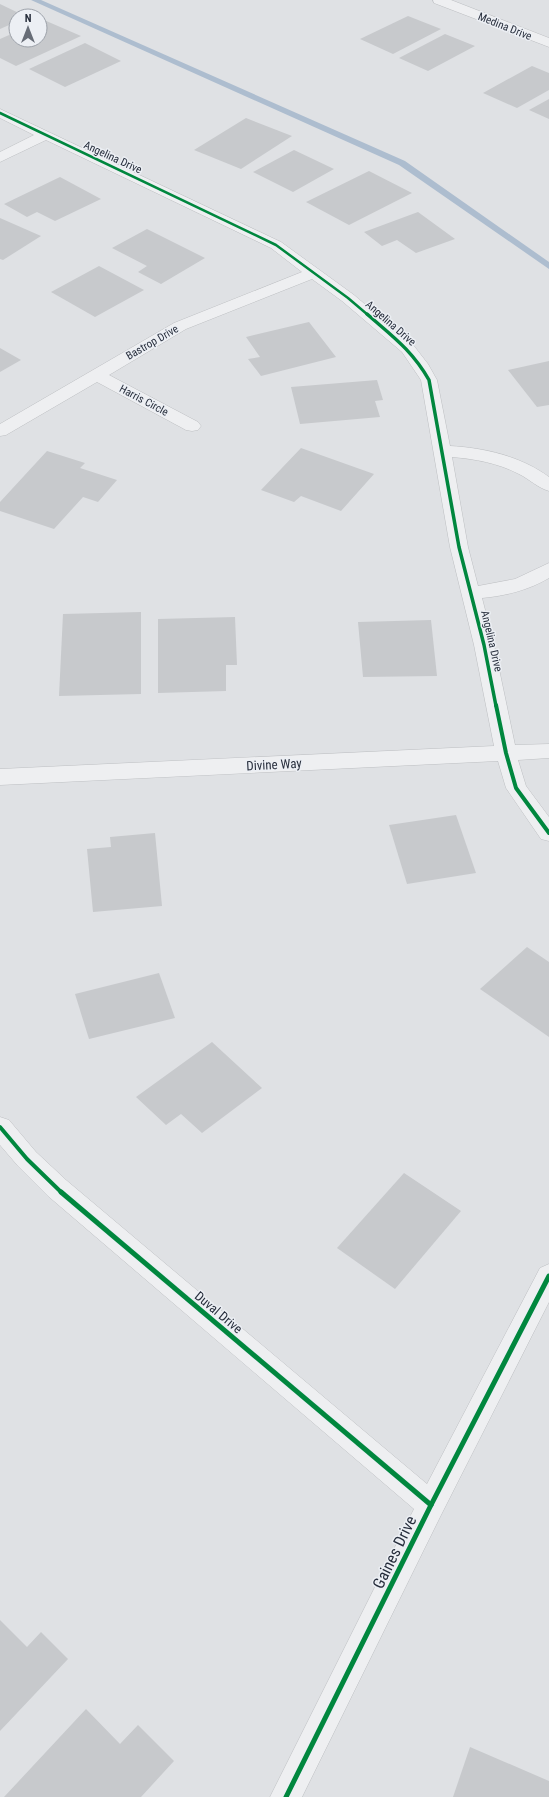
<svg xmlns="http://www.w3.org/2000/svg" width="549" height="1797" viewBox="0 0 549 1797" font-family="'Roboto Condensed',sans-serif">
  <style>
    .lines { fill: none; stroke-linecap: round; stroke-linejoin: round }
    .stream { fill: #adbdcf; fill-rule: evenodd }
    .building { fill: #c7c9cc }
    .minor-casing { stroke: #bdbfc2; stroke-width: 1 }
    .minor { fill: #eeeff1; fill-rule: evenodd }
    .cycleway-far3-casing { stroke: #eceff4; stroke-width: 4 }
    .cycleway-far2-casing { stroke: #eceff4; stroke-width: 5.5 }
    .cycleway-far1-casing { stroke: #eceff4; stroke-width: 6 }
    .cycleway-casing { stroke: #eceff4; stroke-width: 8 }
    .cycleway-far3 { stroke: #00873e; stroke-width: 2.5 }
    .cycleway-far2 { stroke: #00873e; stroke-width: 3.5 }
    .cycleway-far1 { stroke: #00873e; stroke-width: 4 }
    .cycleway { stroke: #00873e; stroke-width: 5 }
    .labels { text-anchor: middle; stroke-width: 3; stroke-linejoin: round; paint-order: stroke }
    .far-street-label { font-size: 11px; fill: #272e3c; stroke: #eceff4 }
    .street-label { font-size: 13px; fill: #272e3c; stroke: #eceff4 }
    .near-street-label { font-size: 16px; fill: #272e3c; stroke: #eceff4 }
  </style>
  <rect width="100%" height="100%" fill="#dfe1e4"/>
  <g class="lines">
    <polygon class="stream" points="31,0 41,0 405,161 549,262 549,269 399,165"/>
  </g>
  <g class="building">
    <polygon points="0,4 25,16 16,16 16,22 0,29"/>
    <polygon points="408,16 441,29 393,54 360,39"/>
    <polygon points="44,20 81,36 16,66 0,58 0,39 16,32 16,40 40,40 40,21"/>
    <polygon points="445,34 475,46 428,71 399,58"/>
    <polygon points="85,43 121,61 65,87 29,69"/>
    <polygon points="532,66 549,73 549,90 517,108 483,93"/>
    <polygon points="549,99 549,119 529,110"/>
    <polygon points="246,118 292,136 241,169 194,150"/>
    <polygon points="294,150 334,169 293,192 253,172"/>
    <polygon points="369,171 412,193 349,225 306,202"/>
    <polygon points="60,177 101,199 55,221 37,212 27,217 4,204"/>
    <polygon points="418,212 455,239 416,253 397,240 382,246 364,232"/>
    <polygon points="0,218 41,236 3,260 0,259"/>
    <polygon points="147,229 205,258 161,284 138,272 147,266 112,248"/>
    <polygon points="99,266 144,290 95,317 51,292"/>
    <polygon points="309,322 336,357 261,376 248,359 260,357 246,337"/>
    <polygon points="0,348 21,360 0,372"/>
    <polygon points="549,361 549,405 537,407 508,370"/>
    <polygon points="377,380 383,400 375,401 380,417 300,424 291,387"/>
    <polygon points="301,448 374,474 341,511 301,496 294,502 261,490"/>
    <polygon points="47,451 85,463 80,468 117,480 98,502 83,497 54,529 0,511 0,502"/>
    <polygon points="141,612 141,694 59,696 63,614"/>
    <polygon points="235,617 237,665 226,665 226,691 158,693 158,619"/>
    <polygon points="431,620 437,676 363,677 358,622"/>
    <polygon points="456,815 476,873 407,884 389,825"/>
    <polygon points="155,833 162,906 93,912 87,849 111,847 110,837"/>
    <polygon points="527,947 549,962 549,1037 480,989"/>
    <polygon points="159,973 175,1018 89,1039 75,994"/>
    <polygon points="212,1042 262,1088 202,1133 181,1114 166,1125 136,1097"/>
    <polygon points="404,1173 461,1211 395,1289 337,1248"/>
    <polygon points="0,1620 27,1647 41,1632 68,1659 0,1731"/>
    <polygon points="86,1709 120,1744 138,1725 174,1761 141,1797 4,1797"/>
    <polygon points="470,1747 549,1781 549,1797 453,1797"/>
  </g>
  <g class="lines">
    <defs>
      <g id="minor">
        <polygon points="433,0 451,0 549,38 549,47 434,3"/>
        <path d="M0,109L281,242L354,295L414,346L428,364L437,380L450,446C485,448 520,456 549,477V491C538,488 529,479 519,474C498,463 475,459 452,457L468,547L478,586L515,579L549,563V578C529,590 505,596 482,598L494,645L515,745L549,744V758L518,760L526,786L549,817V841L541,839L506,788L498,761L0,785V769L494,746L474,645L450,547L421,380L402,352L342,301L312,279L186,329L109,375L198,422L201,426L198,430L192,431L186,430L97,382L6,435L0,436V424L174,323L302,272L271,248L46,140L0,162V152L34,135L0,118Z"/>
        <polygon points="0,1117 9,1120 36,1152 66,1180 427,1484 540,1268 549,1264 549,1302 441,1515 302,1797 270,1797 414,1509 48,1196 18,1166 0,1145"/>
      </g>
    </defs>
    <use href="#minor" class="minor-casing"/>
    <use href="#minor" class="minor"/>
    <defs>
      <polyline id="cycleway-far3" points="0,113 276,245 348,298 368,315"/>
      <path id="cycleway-far2" d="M367,314C392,336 412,350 429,380L459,547L484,645L496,706"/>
      <g id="cycleway-far1">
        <polyline points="496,705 506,753 516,788 549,833"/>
        <polyline points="0,1127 27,1159 62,1193"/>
      </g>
      <g id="cycleway">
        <polyline points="61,1192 431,1505"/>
        <polyline points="286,1797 431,1505 549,1276"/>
      </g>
    </defs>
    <use href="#cycleway-far3" class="cycleway-far3-casing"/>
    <use href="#cycleway-far2" class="cycleway-far2-casing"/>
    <use href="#cycleway-far1" class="cycleway-far1-casing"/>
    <use href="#cycleway" class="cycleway-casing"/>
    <use href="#cycleway-far3" class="cycleway-far3"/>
    <use href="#cycleway-far2" class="cycleway-far2"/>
    <use href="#cycleway-far1" class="cycleway-far1"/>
    <use href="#cycleway" class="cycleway"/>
  </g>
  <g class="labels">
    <g class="far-street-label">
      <text transform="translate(505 26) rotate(22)" y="4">Medina Drive</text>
      <text transform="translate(113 157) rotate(25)" y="4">Angelina Drive</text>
      <text transform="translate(391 323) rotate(41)" y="4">Angelina Drive</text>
      <text transform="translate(152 342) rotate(-30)" y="4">Bastrop Drive</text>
      <text transform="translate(144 400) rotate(28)" y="4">Harris Circle</text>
      <text transform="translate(492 641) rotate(77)" y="4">Angelina Drive</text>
    </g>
    <g class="street-label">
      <text transform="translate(274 764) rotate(-3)" y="5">Divine Way</text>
      <text transform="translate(219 1312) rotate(40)" y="5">Duval Drive</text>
    </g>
    <g class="near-street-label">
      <text transform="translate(394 1552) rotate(-64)" y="6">Gaines Drive</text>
    </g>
  </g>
  <g transform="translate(28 28)"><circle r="19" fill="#eceff4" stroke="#9da2aa"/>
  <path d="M0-3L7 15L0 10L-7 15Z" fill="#676d77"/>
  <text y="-6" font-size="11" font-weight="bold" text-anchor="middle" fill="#272e3c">N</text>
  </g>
</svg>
